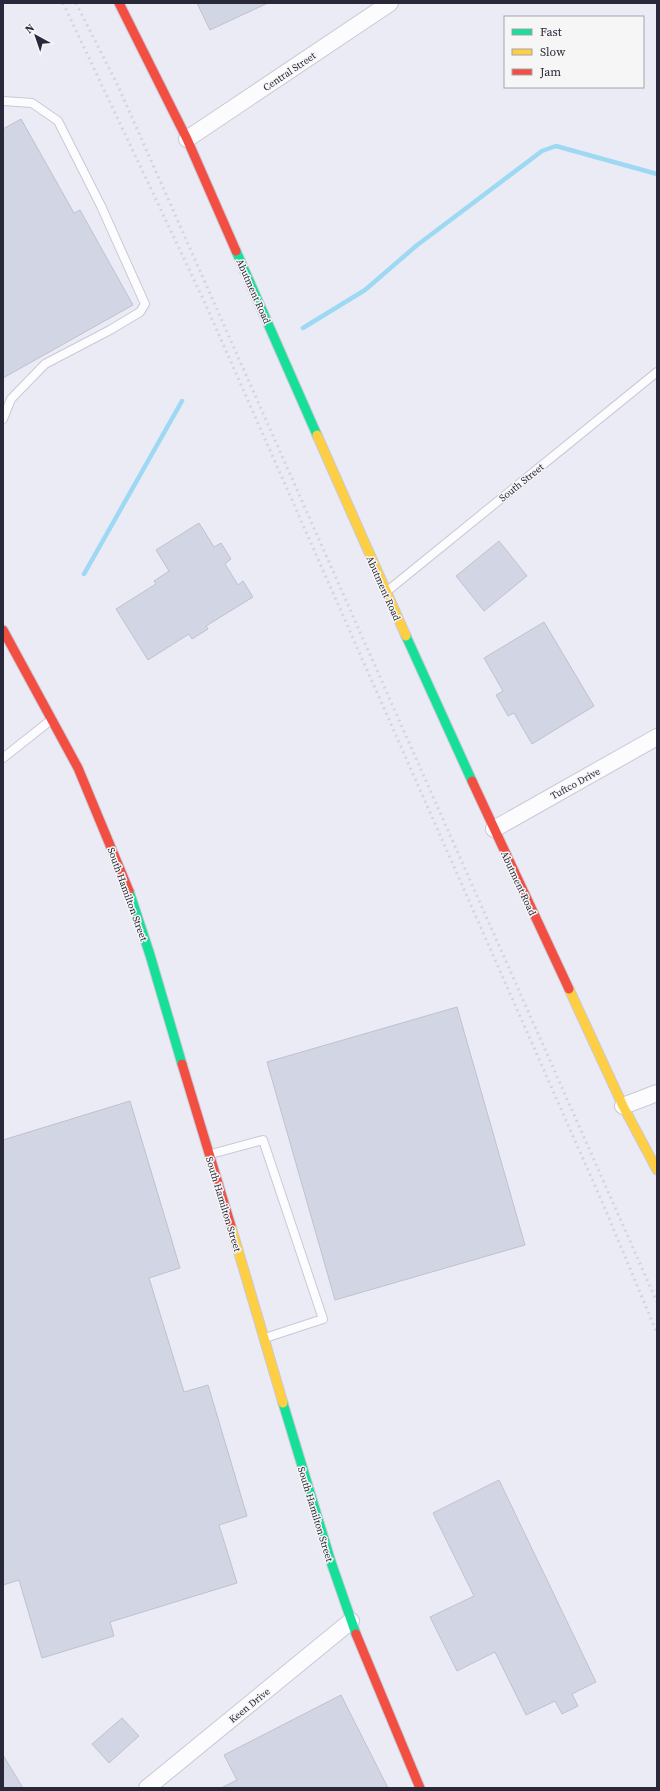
<svg xmlns="http://www.w3.org/2000/svg" width="660" height="1791" viewBox="0 0 660 1791" font-family="'Source Serif 4',serif">
  <style>
    .lines { fill: none; stroke-linecap: round; stroke-linejoin: round }
    .stream { stroke: #9ed9f4; stroke-width: 4.5 }
    .building { fill: #d2d5e3; stroke: #bec2cf }
    .lane-casing { stroke: #c9c9d7; stroke-width: 10 }
    .street-casing { stroke: #c9c9d7; stroke-width: 18 }
    .fast-casing { stroke: #c9c9d7; stroke-width: 11 }
    .slow-casing { stroke: #c9c9d7; stroke-width: 11 }
    .jam-casing { stroke: #c9c9d7; stroke-width: 11 }
    .lane { stroke: #fcfcfe; stroke-width: 8 }
    .street { stroke: #fcfcfe; stroke-width: 16 }
    .fast { stroke: #16e098; stroke-width: 9 }
    .slow { stroke: #ffcf43; stroke-width: 9 }
    .jam { stroke: #f24e42; stroke-width: 9 }
    .rail { stroke: #d5d5d8; stroke-width: 3; stroke-dasharray: 2 4; stroke-linecap: butt }
    .labels { text-anchor: middle; stroke-width: 3; stroke-linejoin: round; paint-order: stroke }
    .street-label { font-size: 10px; fill: #29283b; stroke: #f6f6f6 }
  </style>
  <rect width="100%" height="100%" fill="#ebebf6"/>
  <g class="lines">
    <g class="stream">
      <polyline points="303,328 365,290 416,246 542,151 556,146 657,174"/>
      <polyline points="84,574 182,401"/>
    </g>
  </g>
  <g class="building">
    <polygon points="197,3 268,3 210,30"/>
    <polygon points="21,119 74,213 80,210 133,305 3,378 3,129"/>
    <polygon points="199,523 214,547 221,543 231,559 225,564 238,585 243,581 253,597 206,626 208,629 192,639 189,634 148,660 116,609 156,584 154,581 169,571 156,550"/>
    <polygon points="499,541 527,576 484,611 456,576"/>
    <polygon points="544,622 594,706 532,744 514,713 508,716 496,695 503,691 484,658"/>
    <polygon points="457,1007 525,1245 335,1300 267,1062"/>
    <polygon points="130,1101 180,1268 149,1278 184,1392 208,1385 247,1516 219,1525 237,1583 110,1622 114,1636 42,1658 19,1580 3,1585 3,1140"/>
    <polygon points="499,1480 596,1682 572,1694 578,1706 562,1714 555,1701 526,1715 495,1652 457,1671 430,1617 474,1596 433,1513"/>
    <polygon points="341,1695 388,1788 221,1788 237,1780 224,1755"/>
    <polygon points="122,1718 139,1736 109,1763 92,1744"/>
    <polygon points="3,1755 23,1788 3,1788"/>
  </g>
  <g class="lines">
    <defs>
      <g id="lane">
        <polyline points="3,101 32,103 58,121 101,206 145,304 140,312 110,330 45,364 11,399 3,419"/>
        <polyline points="386,592 657,372"/>
        <polyline points="3,758 51,720"/>
        <polyline points="211,1154 263,1140 323,1319 265,1338"/>
      </g>
      <g id="street">
        <polyline points="187,139 390,3"/>
        <polyline points="494,829 657,737"/>
        <polyline points="623,1106 657,1093"/>
        <polyline points="147,1788 351,1621"/>
      </g>
      <g id="fast">
        <polyline points="236,251 317,435"/>
        <polyline points="406,636 472,781"/>
        <polyline points="129,891 150,955 182,1064"/>
        <polyline points="283,1403 331,1562 356,1634"/>
      </g>
      <g id="slow">
        <polyline points="317,435 406,636"/>
        <polyline points="569,989 623,1106 657,1170"/>
        <polyline points="231,1226 283,1403"/>
      </g>
      <g id="jam">
        <polyline points="119,3 187,139 236,251"/>
        <polyline points="3,630 78,768 129,891"/>
        <polyline points="472,781 569,989"/>
        <polyline points="182,1064 231,1226"/>
        <polyline points="356,1634 420,1788"/>
      </g>
    </defs>
    <use href="#lane" class="lane-casing"/>
    <use href="#street" class="street-casing"/>
    <use href="#fast" class="fast-casing"/>
    <use href="#slow" class="slow-casing"/>
    <use href="#jam" class="jam-casing"/>
    <use href="#lane" class="lane"/>
    <use href="#street" class="street"/>
    <use href="#fast" class="fast"/>
    <use href="#slow" class="slow"/>
    <use href="#jam" class="jam"/>
    <g class="rail">
      <polyline points="63,3 204,301 603,1204 657,1333"/>
      <polyline points="76,3 118,86 657,1302"/>
    </g>
  </g>
  <g class="labels">
    <g class="street-label">
      <text transform="translate(289 71) rotate(-34)" y="4">Central Street</text>
      <text transform="translate(254 291) rotate(66)" y="4">Abutment Road</text>
      <text transform="translate(521 482) rotate(-39)" y="4">South Street</text>
      <text transform="translate(384 588) rotate(66)" y="4">Abutment Road</text>
      <text transform="translate(575 783) rotate(-29)" y="4">Tuftco Drive</text>
      <text transform="translate(519 883) rotate(65)" y="4">Abutment Road</text>
      <text transform="translate(128 894) rotate(70)" y="4">South Hamilton Street</text>
      <text transform="translate(224 1204) rotate(73)" y="4">South Hamilton Street</text>
      <text transform="translate(316 1514) rotate(73)" y="4">South Hamilton Street</text>
      <text transform="translate(249 1705) rotate(-39)" y="4">Keen Drive</text>
    </g>
  </g>
  <rect width="660" height="1791" fill="none" stroke="#29283b" stroke-width="8"/>
  <rect x="504" y="16" width="140" height="72" fill="#f6f6f6" stroke="#a4a4ab"/>
  <rect x="512" y="29" width="20" height="6" fill="#16e098" stroke="#a4a4ab"/>
  <text x="540" y="36" font-size="12" fill="#29283b">Fast</text>
  <rect x="512" y="49" width="20" height="6" fill="#ffcf43" stroke="#a4a4ab"/>
  <text x="540" y="56" font-size="12" fill="#29283b">Slow</text>
  <rect x="512" y="69" width="20" height="6" fill="#f24e42" stroke="#a4a4ab"/>
  <text x="540" y="76" font-size="12" fill="#29283b">Jam</text>
  <g transform="translate(36 36) rotate(320)" stroke="#f6f6f6" stroke-width="3" paint-order="stroke">
  <path d="M0-3L7 15L0 10L-7 15Z" fill="#29283b"/>
  <text y="-6" font-size="11" font-weight="bold" text-anchor="middle" fill="#29283b">N</text>
  </g>
</svg>
